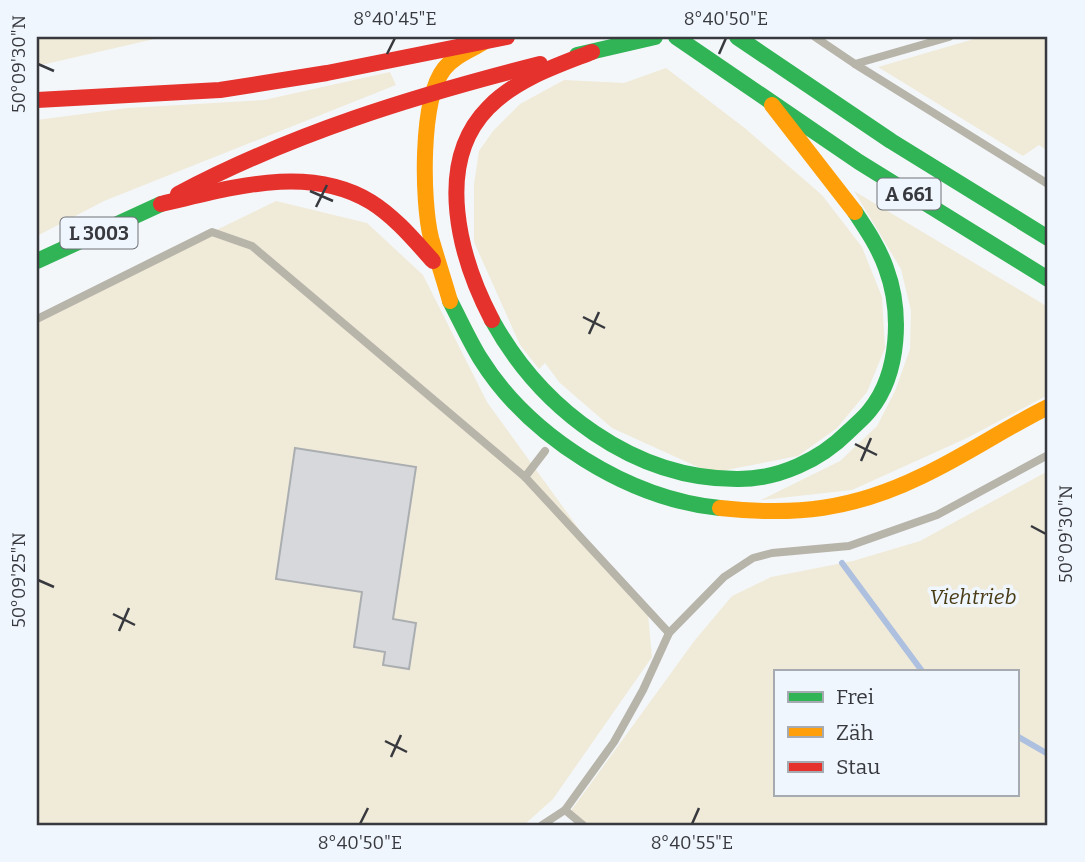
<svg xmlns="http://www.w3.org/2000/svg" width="1085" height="862" viewBox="0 0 1085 862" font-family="Bitter,serif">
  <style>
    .green { fill: #f0ead8; fill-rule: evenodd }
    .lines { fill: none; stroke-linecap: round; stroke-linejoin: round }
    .stream { stroke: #adc0df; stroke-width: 6 }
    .building { fill: #d6d8db; stroke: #abaeb1; stroke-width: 2 }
    .lane { stroke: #b7b4aa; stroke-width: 8 }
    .fast { stroke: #30b455; stroke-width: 16 }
    .slow { stroke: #ff9f0a; stroke-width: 16 }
    .jam { stroke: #e5322d; stroke-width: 16 }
    .ticks { fill: none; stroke: #37393e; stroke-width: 2.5 }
    .labels { text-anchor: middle; stroke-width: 7; stroke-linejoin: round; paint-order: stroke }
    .shield { fill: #f0f6fe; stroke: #6e7278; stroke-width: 2 }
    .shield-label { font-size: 19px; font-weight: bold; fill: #37393e }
    .park-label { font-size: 21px; font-style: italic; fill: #493b14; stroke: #f0f6fe }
    .neatline { fill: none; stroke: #37393e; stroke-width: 2.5 }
    .ticks-label { font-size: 18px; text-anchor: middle; fill: #37393e }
  </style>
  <rect width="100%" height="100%" fill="#f4f7fa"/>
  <g class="green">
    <polygon points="37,37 163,37 37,66"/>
    <polygon points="981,37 1048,37 1048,151 1039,145 1023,156 878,67"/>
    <polygon points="666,68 746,129 822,195 862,247 882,297 885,348 867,392 837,428 798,456 711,473 612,428 560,383 545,363 539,369 520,345 474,242 474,184 479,151 493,131 520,104 564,80 624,83"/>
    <polygon points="390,72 396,85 104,201 37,236 37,120 128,108 264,100"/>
    <polygon points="854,191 1048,307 1048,395 967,438 852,490 761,500 840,461 877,426 895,391 910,349 911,311 901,269"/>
    <polygon points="276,201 367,223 423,275 487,402 602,561 648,614 652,657 553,799 524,825 37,825 37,317"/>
    <path d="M1048,471V825H589L570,812L695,640L732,596L771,577L853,561L920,541ZM775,671H1017V794H775Z"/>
  </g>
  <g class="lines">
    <g class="stream">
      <polyline points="842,563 922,671"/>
      <polyline points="1017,736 1048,754"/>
    </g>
  </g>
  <polygon class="building" points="295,448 416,467 393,619 416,623 409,669 383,665 385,652 354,647 362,592 276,579"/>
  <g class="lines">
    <g class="lane">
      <polyline points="815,37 855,64"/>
      <polyline points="949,37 855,64 1048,184"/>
      <polyline points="37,319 212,232 252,246 525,477 669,633"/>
      <polyline points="525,477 545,451"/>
      <polyline points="565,810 583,825"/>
      <polyline points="542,825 565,810 614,742 643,690 669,633 724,577 753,558 772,553 849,546 937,515 1048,455"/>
    </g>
    <g class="fast">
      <polyline points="676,37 859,162 1048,279"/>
      <polyline points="737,37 891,141 1048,238"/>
      <polyline points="577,55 655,37"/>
      <polyline points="37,261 161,204"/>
      <path d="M450,301C460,320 469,340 480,358C529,437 629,499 720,508"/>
      <path d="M492,320C541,409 634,480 739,479C779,479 820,460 848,432C855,425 864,418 870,410C900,373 902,311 886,268C879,248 867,230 855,212"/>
    </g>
    <g class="slow">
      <polyline points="772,105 855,212"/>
      <path d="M450,301C444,280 437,259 431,238C422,201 420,100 444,69C454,56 471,50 484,42"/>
      <path d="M720,508C796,516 852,510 922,476C965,456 1005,428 1048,407"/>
    </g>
    <g class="jam">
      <polyline points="37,100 220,90 327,73 507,37"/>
      <path d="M178,194C293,133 414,96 540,64"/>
      <path d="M161,204C228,189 307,163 371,202C395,217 414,240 433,261"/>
      <path d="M492,320C460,259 433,164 488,108C516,79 556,66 592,52"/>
    </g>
  </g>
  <path class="ticks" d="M387,54L395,38M719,54L726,38M38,64L54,71M310,191L333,201M316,207L327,185M583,317L605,328M589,334L599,312M855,444L877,455M861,461L871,438M1031,526L1046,534M38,580L54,587M113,614L135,625M119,631L129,608M385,741L407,752M391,757L401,735M360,824L368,808M692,824L699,808"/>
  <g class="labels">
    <g class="shield">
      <rect x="877.5" y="178.5" width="63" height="31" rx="5"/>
      <rect x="60.5" y="217.5" width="77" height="31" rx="5"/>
    </g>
    <g class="shield-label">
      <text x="909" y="201">A 661</text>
      <text x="99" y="240">L 3003</text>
    </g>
    <g class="park-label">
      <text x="973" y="604">Viehtrieb</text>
    </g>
  </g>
  <rect width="1085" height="862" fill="none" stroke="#f0f6fe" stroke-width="77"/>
  <rect x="774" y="670" width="245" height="126" fill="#f0f6fe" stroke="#a6aab1" stroke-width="2"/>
  <rect x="788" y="692" width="35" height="10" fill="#30b455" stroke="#a6aab1" stroke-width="2"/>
  <text x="836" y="704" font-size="21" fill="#37393e">Frei</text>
  <rect x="788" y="727" width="35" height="10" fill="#ff9f0a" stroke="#a6aab1" stroke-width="2"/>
  <text x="836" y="740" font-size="21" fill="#37393e">Zäh</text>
  <rect x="788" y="762" width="35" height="10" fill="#e5322d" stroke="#a6aab1" stroke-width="2"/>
  <text x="836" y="774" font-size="21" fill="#37393e">Stau</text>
  <rect x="38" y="38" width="1008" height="786" class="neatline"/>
  <g class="ticks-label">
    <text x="395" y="25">8°40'45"E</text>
    <text x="726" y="25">8°40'50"E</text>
    <text transform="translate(19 64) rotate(-90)" y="6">50°09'30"N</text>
    <text transform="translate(1066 534) rotate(-90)" y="6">50°09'30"N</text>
    <text transform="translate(19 580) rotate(-90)" y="6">50°09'25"N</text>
    <text x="360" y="849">8°40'50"E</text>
    <text x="692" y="849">8°40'55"E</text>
  </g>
</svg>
